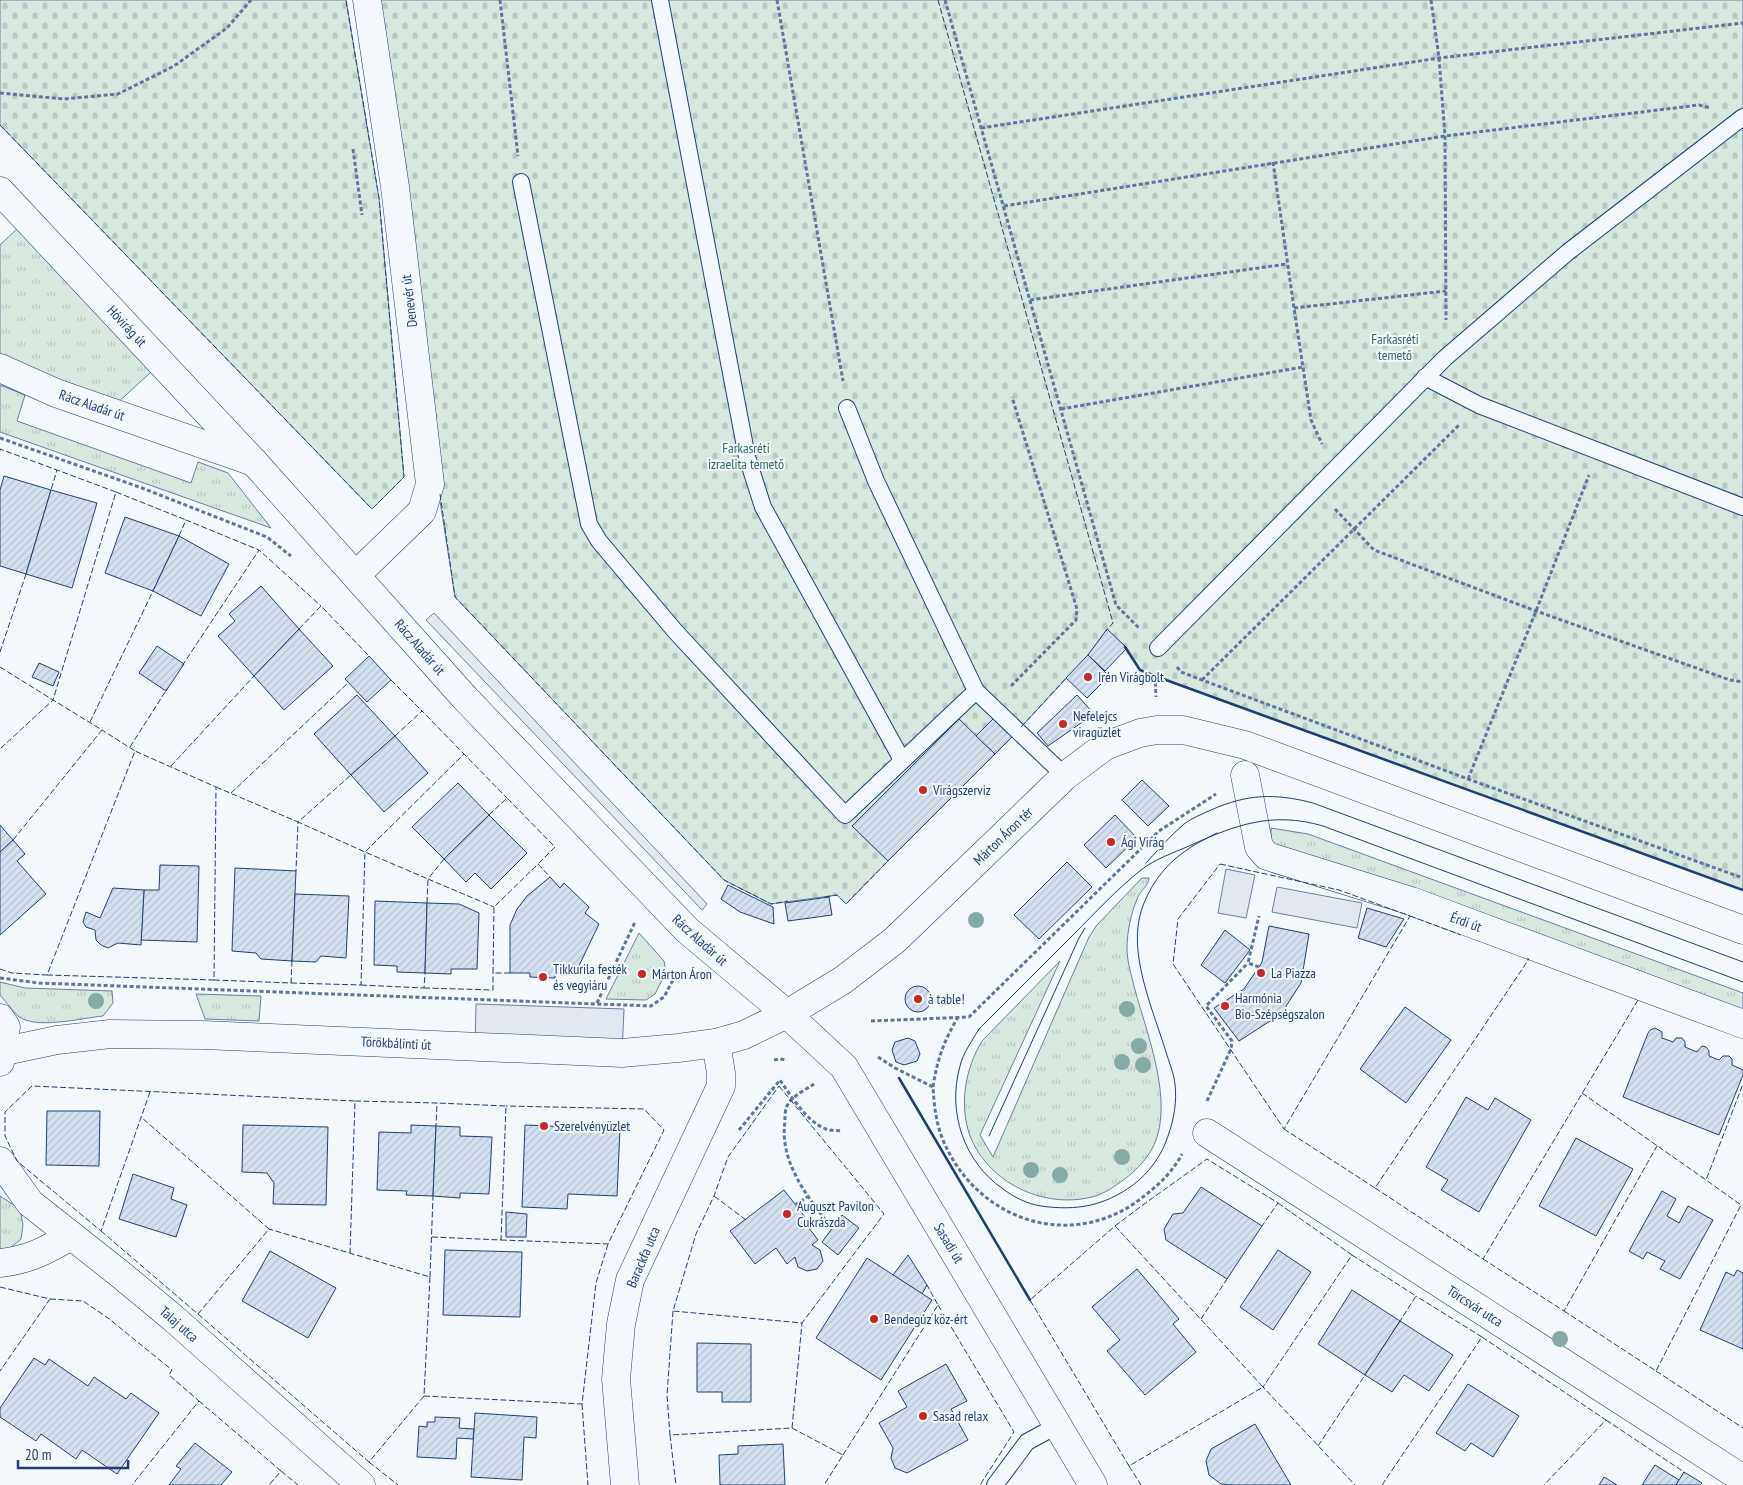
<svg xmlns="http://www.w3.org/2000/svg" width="1743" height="1485" viewBox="0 0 1743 1485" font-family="'PT Sans Narrow',sans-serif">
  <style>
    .grass { fill: url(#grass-tufts); stroke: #687fa3 }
    .cemetery { fill: url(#cemetery-stones); stroke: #687fa3 }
    .parking { fill: #e3e8f0; stroke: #687fa3 }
    .building { fill: url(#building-hatch); stroke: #1d3f73 }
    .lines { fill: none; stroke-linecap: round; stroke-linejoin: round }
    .service-casing { stroke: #1d3f73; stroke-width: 18 }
    .minor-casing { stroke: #1d3f73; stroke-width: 29 }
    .tertiary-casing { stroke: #1d3f73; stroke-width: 29 }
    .path { stroke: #5e769c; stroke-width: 3; stroke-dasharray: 4 2.5; stroke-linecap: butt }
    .service { stroke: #f4f7fb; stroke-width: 16 }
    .minor { stroke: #f4f7fb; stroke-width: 28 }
    .tertiary { stroke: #f4f7fb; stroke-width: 28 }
    .tram { stroke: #1d3f73; stroke-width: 1 }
    .fence { stroke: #1d3f73; stroke-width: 1; stroke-dasharray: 6 2.5; stroke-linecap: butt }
    .wall { stroke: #1d3f73; stroke-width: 2.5 }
    .tree { fill: #86aba6 }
    .poi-dot { fill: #c62828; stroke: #f4f7fb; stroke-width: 2 }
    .labels { text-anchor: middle; stroke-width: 4; stroke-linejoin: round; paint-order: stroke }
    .street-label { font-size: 14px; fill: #1d3f73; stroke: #f4f7fb }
    .park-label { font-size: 14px; fill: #2c6c60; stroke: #f4f7fb }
    .poi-label { font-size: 14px; fill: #1d3f73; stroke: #f4f7fb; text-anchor: start }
  </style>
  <defs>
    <pattern id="grass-tufts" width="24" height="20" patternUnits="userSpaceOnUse" patternTransform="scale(1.25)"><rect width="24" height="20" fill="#d7e8df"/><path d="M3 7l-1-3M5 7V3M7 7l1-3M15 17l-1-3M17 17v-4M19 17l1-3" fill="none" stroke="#b8c8c3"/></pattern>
    <pattern id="cemetery-stones" width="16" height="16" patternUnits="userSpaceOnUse" patternTransform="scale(1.25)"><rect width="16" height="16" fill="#d7e8df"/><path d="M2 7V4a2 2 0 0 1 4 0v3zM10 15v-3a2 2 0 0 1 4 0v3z" fill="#b8c8c3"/></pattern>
    <pattern id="building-hatch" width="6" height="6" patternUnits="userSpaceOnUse" patternTransform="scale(1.25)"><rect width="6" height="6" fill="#d5e0f0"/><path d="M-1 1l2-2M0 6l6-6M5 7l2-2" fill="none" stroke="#b6c1d1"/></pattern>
  </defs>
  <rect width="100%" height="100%" fill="#f4f7fb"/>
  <g class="grass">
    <polygon points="20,226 151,372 115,405 0,359 0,245"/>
    <polygon points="0,385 25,395 17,421 191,483 198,462 228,473 271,528 0,432"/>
    <polygon points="1271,828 1308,834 1743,993 1743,1015 1271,844"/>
    <path d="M1142,878H1149C1149,885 1141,890 1138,897C1131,912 1127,932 1127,949C1127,962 1132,977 1135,990C1147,1034 1174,1101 1154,1145C1147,1160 1133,1174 1119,1183C1111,1189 1101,1195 1092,1197C1043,1209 989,1183 970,1136C959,1105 965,1069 982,1041L1060,961L980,1135L993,1157L1089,937L1097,925Z"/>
    <polygon points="639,933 664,961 666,972 655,994 646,1000 606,999"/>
    <path d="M0,982L25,988L112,991L113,1003L103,1016C82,1018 35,1030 18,1016C12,1010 6,1002 0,995Z"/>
    <polygon points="196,994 261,996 259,1021 205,1019"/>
    <polygon points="0,1196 20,1209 23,1225 21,1239 8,1250 0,1250"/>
  </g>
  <g class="cemetery">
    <polygon points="0,0 346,0 379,198 404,477 372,509 0,125"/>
    <polygon points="377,0 1743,0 1743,890 1140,670 1127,648 1107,630 1088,655 1012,737 994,719 976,736 959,719 852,826 888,861 846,904 837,895 771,904 724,880 455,597 440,501"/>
  </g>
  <g class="parking">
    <polygon points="434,613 707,904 702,910 426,620"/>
    <polygon points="1226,869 1255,875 1246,918 1218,913"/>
    <polygon points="1277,887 1362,903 1357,928 1272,912"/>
    <polygon points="476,1004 624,1009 622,1053 475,1047"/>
  </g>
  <g class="building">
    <polygon points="4,476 51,490 26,574 0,566 0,490"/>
    <polygon points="51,490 97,503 72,588 26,574"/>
    <polygon points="125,517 179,536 153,591 105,573"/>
    <polygon points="179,536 229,564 201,616 153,591"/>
    <polygon points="261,586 299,629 254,676 218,636 235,621 229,614"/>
    <polygon points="299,629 333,666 284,710 254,676"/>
    <polygon points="1107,629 1127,648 1105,671 1088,655"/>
    <polygon points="157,646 184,664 166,691 139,673"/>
    <polygon points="1088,655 1109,676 1087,698 1066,678"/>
    <polygon points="369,656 391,680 367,702 345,679"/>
    <polygon points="39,663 59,672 53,686 32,677"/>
    <polygon points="357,695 395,736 351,775 314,734"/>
    <polygon points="1077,695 1094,714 1048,746 1037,733"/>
    <polygon points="959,719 995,754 888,861 852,826"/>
    <polygon points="993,719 1012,737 995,754 976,736"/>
    <polygon points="395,736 428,773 384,812 351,775"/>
    <polygon points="1142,780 1169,806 1148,826 1122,800"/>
    <polygon points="458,783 489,815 444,859 412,827"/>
    <polygon points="489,815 527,853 491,889 475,873 466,882 444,859"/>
    <polygon points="1115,815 1137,838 1106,868 1084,845"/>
    <polygon points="0,825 13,840 0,852"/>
    <polygon points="13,840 25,854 17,861 46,894 0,935 0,852"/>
    <polygon points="1067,862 1092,887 1039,939 1014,915"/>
    <polygon points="160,865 199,866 197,942 141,940 144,890 159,890"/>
    <polygon points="235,868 296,871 292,961 261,959 256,953 232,951"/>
    <polygon points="550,877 560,888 564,883 589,907 585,913 599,924 576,972 555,973 555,978 530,977 530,973 510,973 510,925 517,909 527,896"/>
    <polygon points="728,885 773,907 774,924 740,912 721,899"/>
    <polygon points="113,888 144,890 141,945 118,943 108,948 101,945 96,940 95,930 86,927 83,922 86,912 100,918"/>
    <polygon points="295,894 349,896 346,958 321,956 316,962 292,961"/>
    <polygon points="829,897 832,915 788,921 785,903"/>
    <polygon points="375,901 427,903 425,973 397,972 397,966 374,965"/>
    <polygon points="427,903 459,904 479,913 477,969 451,969 451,974 425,973"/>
    <polygon points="1367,908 1404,919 1386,947 1358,938"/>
    <polygon points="1269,926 1309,934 1301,983 1281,1014 1239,1041 1214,1008 1244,989 1259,967 1262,962"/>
    <polygon points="1225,930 1250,950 1225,983 1201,965"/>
    <circle cx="918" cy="999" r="13"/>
    <polygon points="1405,1007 1451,1040 1406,1103 1360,1069"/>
    <polygon points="1655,1028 1662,1032 1662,1038 1673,1042 1676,1038 1682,1038 1685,1042 1685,1047 1697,1052 1702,1046 1706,1047 1709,1051 1709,1056 1719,1060 1723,1056 1729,1056 1732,1059 1732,1065 1743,1070 1743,1075 1719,1135 1623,1097 1648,1033 1650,1030"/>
    <polygon points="908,1038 915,1041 920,1054 917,1061 904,1065 896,1062 892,1050 895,1042"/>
    <polygon points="1466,1097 1488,1110 1495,1098 1531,1120 1479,1212 1441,1190 1448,1180 1426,1167"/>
    <polygon points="47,1111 100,1111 99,1166 46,1165"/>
    <polygon points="243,1125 328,1127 326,1205 273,1204 274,1183 267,1173 242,1172"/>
    <polygon points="411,1125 436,1126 433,1196 406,1195 407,1191 377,1190 379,1132 411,1133"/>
    <polygon points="525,1125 620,1129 617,1196 568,1194 567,1209 522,1207"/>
    <polygon points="436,1126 460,1127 460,1136 492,1137 489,1194 460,1193 460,1198 433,1196"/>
    <polygon points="1576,1138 1633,1169 1596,1236 1539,1206"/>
    <polygon points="133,1174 174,1188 171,1199 187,1205 176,1237 119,1219"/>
    <polygon points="1201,1187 1262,1226 1227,1279 1166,1240 1164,1229 1173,1214 1183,1213"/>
    <polygon points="784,1190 805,1217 802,1219 818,1240 812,1245 820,1250 823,1261 817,1269 807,1271 798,1267 795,1257 787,1264 776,1248 755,1264 730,1231"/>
    <polygon points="1662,1191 1676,1199 1667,1216 1679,1223 1688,1206 1713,1220 1680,1279 1660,1269 1665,1261 1647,1252 1643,1259 1629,1251"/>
    <polygon points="506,1212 527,1214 526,1237 506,1237"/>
    <polygon points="842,1215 859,1228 838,1255 822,1242"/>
    <polygon points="445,1250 522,1252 520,1317 443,1315"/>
    <polygon points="1278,1250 1311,1272 1273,1330 1240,1307"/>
    <polygon points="270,1251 336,1288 308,1338 242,1301"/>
    <polygon points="908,1255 927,1285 922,1294 893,1275"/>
    <polygon points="867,1258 932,1300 881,1380 816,1338"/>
    <polygon points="1137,1269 1179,1319 1173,1324 1196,1352 1145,1395 1107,1351 1120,1340 1092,1307"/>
    <polygon points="1737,1270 1743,1273 1743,1349 1700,1330 1726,1272 1734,1276"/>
    <polygon points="1352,1290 1400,1321 1365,1375 1318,1344"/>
    <polygon points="1400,1321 1453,1355 1429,1391 1404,1375 1392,1392 1365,1375"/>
    <polygon points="697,1343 751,1344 751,1402 722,1402 722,1392 697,1392"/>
    <polygon points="34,1358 45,1365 49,1359 88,1386 94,1377 126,1399 131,1393 159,1413 117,1474 82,1450 76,1459 41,1434 36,1441 0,1417 0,1408"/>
    <polygon points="946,1364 967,1401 951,1409 968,1440 907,1473 895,1468 891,1458 893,1448 879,1423 907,1407 898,1391"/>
    <polygon points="1468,1384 1519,1416 1493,1457 1471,1443 1465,1451 1436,1433"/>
    <polygon points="475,1413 537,1417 536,1438 524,1437 522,1480 471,1477"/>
    <polygon points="435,1417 460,1418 459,1428 474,1429 473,1439 457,1438 456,1459 417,1457 419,1426 427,1427 427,1422 435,1422"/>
    <polygon points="1255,1424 1291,1485 1233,1485 1221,1484 1209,1475 1206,1461 1211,1449"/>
    <polygon points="195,1443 232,1472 221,1485 169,1485 181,1469 176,1466"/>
    <polygon points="783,1444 785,1485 720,1485 719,1455 738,1454 738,1446"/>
    <polygon points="1655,1465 1679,1480 1676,1485 1642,1485"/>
    <polygon points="1684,1472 1702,1483 1700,1485 1676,1485"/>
    <polygon points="1604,1477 1617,1485 1599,1485"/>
  </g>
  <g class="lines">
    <defs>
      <g id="service">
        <polyline points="660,0 747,457 763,507 902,760"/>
        <polyline points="521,182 589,524 599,541 675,631 845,815 976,691"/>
        <polyline points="1425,377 1479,405 1743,507"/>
        <polyline points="847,408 876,481 976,691 1065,776"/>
        <polyline points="1158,648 1445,358 1568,252 1743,117"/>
        <polyline points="995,1485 1027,1442 1058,1425"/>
      </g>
      <g id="minor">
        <polyline points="0,368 56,393 254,462"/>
        <polyline points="356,575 422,511 430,484 395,187 367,0"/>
        <polyline points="1245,775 1259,847 1267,856 1411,901 1743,1024"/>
        <polyline points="0,1018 6,1027 0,1062"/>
        <polyline points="1207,1133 1743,1479"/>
        <polyline points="0,1161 30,1203 120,1274 173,1318 361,1485"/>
        <path d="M0,1263C29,1260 47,1250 71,1236"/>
        <polyline points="625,1485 616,1379 621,1324 630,1280 721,1086 721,1073 716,1043"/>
      </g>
      <g id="tertiary">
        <polyline points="0,191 254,462 465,698 687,930 787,1014 844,1067 1093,1485"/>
        <polyline points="0,1052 57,1040 110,1034 203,1035 622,1053 678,1048 716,1043 744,1035 787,1014 843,980 895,940 1065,776 1105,746 1140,733 1157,730 1183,730 1245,745 1743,930"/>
      </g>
    </defs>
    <use href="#service" class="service-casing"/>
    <use href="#minor" class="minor-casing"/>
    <use href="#tertiary" class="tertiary-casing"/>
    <g class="path">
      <polyline points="500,0 518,156"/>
      <polyline points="777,0 843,381"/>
      <polyline points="945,0 1116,605 1140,629"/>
      <polyline points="1431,0 1439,58 1445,136 1446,320"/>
      <polyline points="0,93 64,99 118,94 174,66 227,28 251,0"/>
      <polyline points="981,128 1439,58 1743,23"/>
      <polyline points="353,149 362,215"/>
      <polyline points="1273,162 1294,308 1311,420 1322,444"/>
      <polyline points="1004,206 1445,136 1699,105 1711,108"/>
      <polyline points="1030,300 1287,264"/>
      <polyline points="1294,308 1446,291"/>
      <polyline points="1061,409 1303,367"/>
      <polyline points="0,438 142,488 267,537 291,556"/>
      <polyline points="1335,509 1374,550 1536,611 1730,680 1743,682"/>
      <polyline points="1177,667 1181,672 1202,680 1468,779 1743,878"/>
      <polyline points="1155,676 1156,697"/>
      <polyline points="1202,680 1459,425"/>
      <polyline points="1011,686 1076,620 1077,609 1012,397"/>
      <polyline points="1468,779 1536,611 1589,475"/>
      <polyline points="1259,967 1248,963 1259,916"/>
      <polyline points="0,978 39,983 651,1006 664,997 674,978"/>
      <polyline points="597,1003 635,922"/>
      <polyline points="871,1021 969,1017 1159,831 1216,794"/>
      <path d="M878,1057L895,1068L933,1087C934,1105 936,1123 943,1140C975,1217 1064,1251 1135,1203C1154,1189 1171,1175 1182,1154"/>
      <polyline points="774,1060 780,1059 787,1060"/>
      <path d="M814,1084C805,1090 792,1096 787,1106C785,1110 785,1116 785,1121C779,1162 808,1198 832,1228"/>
      <path d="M933,1087C937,1060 944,1041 958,1017"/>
      <polyline points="1207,1101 1231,1049 1232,1041 1206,1006 1248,963"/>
      <path d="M739,1130L780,1080C790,1095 808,1123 826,1129C831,1131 837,1130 842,1131"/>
      <polyline points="795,1205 807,1197"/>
    </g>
    <use href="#service" class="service"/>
    <use href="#minor" class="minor"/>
    <use href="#tertiary" class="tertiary"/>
    <g class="tram">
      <path d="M1217,833C1206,839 1194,844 1184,852C1162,867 1144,894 1139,920C1131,961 1154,1013 1166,1052C1169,1062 1174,1074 1175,1084C1177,1102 1174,1119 1168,1136C1162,1155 1149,1173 1133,1185C1104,1206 1077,1211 1041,1206C1027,1204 1014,1197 1003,1189C964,1162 947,1112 960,1066C963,1053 972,1041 979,1029C1010,998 1041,967 1073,935C1095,913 1117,889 1141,870C1155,859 1173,853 1189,846C1235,825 1272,811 1323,826L1743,982"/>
      <path d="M1146,863C1158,850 1170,836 1184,824C1192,818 1202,814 1211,810C1247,794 1275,793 1313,803L1743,962"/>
      <polyline points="989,1136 1079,938 1085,928"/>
    </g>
    <g class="fence">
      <polyline points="938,0 1113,623 1106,631"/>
      <polyline points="0,125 372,509 404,477 379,198 346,0"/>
      <polyline points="0,451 0,449 57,470"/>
      <polyline points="116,492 186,520"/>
      <polyline points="440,494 455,597 724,880 771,904 788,901"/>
      <polyline points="179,536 186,520 259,550"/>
      <polyline points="299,629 321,606 369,656"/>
      <polyline points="0,652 26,574"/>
      <polyline points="182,666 259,550 321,606"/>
      <polyline points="0,667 53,700 0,749"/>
      <polyline points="391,680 422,711"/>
      <polyline points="90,722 153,591"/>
      <polyline points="1021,727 1067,677"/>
      <polyline points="395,736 422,711 464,754"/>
      <polyline points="130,747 167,689"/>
      <polyline points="171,766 254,676"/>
      <polyline points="216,787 298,822 296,871"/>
      <polyline points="231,793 348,683"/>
      <polyline points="489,815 507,798 555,847 538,864"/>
      <polyline points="13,840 102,730 53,700 116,492 57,470 51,490"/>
      <polyline points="444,859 428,879 494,907"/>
      <polygon points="1220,864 1339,890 1410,916 1284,1129 1173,964 1178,919"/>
      <polyline points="825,897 837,895 846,904 888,861"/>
      <polyline points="427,903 428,879 365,852 464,754 507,798"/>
      <polyline points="1410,916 1461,935"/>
      <polyline points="0,969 12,973 47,975 135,751 102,730"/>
      <polyline points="510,973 493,973 494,907 538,864 550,877"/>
      <polyline points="47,975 214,980 216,787 135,751"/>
      <polyline points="214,980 291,983 292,961"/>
      <polyline points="291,983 361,985 365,852 298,822 351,775"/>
      <polyline points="361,985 424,988 425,973"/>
      <polyline points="424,988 493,990 493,973"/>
      <polygon points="779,1086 884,1214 802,1323 673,1311 696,1234 714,1196 728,1157"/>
      <polyline points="150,1092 101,1231 17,1161 5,1136 5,1112 32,1086 355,1101 350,1253"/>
      <polyline points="1582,1093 1706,1180 1743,1084"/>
      <polyline points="355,1101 437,1103 436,1126"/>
      <polyline points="1284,1129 1375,1188 1529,959 1527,959"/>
      <polyline points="1375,1188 1483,1259 1638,1000 1635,999"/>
      <polyline points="714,1196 746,1220"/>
      <polyline points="1278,1203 1352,1255 1263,1387 1355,1485"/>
      <polygon points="1115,1226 1263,1387 1129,1466 1030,1300"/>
      <polyline points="1115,1226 1140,1207 1207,1159 1278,1203 1262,1226"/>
      <polyline points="101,1231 198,1314 269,1229 141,1117"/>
      <polyline points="432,1237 501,1240 506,1106 437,1103"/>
      <polyline points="501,1240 608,1244 664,1130 644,1109 506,1106"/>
      <polyline points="1352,1255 1416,1296 1400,1321"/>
      <polyline points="1483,1259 1564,1311 1657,1146"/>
      <polyline points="430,1277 433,1196"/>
      <polyline points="0,1287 50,1299 0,1371"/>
      <polyline points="50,1299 83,1301 108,1318 172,1370 169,1375 199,1401 132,1485"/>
      <polyline points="938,1305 1014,1432 980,1485"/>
      <polyline points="673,1311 667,1395 670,1435 792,1428 802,1323"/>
      <polyline points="1564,1311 1656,1371 1741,1205 1706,1180"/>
      <polyline points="198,1314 369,1462 424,1396 430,1277 269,1229"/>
      <polyline points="1201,1319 1227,1279"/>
      <polyline points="1482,1337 1606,1420 1544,1485"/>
      <polyline points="1656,1371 1743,1428"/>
      <polyline points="424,1396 582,1404 596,1283 608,1244"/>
      <polyline points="199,1401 281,1471 269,1485"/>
      <polyline points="582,1404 588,1485"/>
      <polyline points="1606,1420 1684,1472"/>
      <polyline points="792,1428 843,1455 824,1485"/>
      <polyline points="670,1435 676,1485"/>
      <polyline points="1318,1446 1365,1375"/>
      <polyline points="843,1455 938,1305 927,1285"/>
      <polyline points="369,1462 398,1485"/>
      <polyline points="1129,1466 1141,1485"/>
      <polyline points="281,1471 298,1485"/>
      <polyline points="1382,1485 1482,1337 1416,1296"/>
    </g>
    <g class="wall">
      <polyline points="1125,647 1140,670 1155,676 1743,890"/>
      <polyline points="899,1078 1030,1300"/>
    </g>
  </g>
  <g class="tree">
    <circle cx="976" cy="920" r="8"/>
    <circle cx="96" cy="1001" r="8"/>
    <circle cx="1127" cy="1009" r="8"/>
    <circle cx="1139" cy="1046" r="8"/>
    <circle cx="1122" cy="1062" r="8"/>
    <circle cx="1143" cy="1065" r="8"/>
    <circle cx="1122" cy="1157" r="8"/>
    <circle cx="1031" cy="1170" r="8"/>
    <circle cx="1060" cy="1175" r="8"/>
    <circle cx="1560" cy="1339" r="8"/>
  </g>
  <g class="poi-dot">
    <circle cx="1088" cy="677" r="5"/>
    <circle cx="1063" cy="724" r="5"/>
    <circle cx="923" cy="790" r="5"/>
    <circle cx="1111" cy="842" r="5"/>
    <circle cx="1261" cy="973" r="5"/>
    <circle cx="642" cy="974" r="5"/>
    <circle cx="543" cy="977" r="5"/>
    <circle cx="918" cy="999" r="5"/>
    <circle cx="1225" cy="1006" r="5"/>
    <circle cx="544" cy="1126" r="5"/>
    <circle cx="787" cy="1214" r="5"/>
    <circle cx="874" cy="1319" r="5"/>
    <circle cx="923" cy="1416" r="5"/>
  </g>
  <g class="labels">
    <g class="street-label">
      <text transform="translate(409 301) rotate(-97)" y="5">Denevér út</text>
      <text transform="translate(127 326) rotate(47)" y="5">Hóvirág út</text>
      <text transform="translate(92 405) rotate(19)" y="5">Rácz Aladár út</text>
      <text transform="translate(420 647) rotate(49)" y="5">Rácz Aladár út</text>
      <text transform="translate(1003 836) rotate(-44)" y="5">Márton Áron tér</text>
      <text transform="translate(1466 922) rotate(20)" y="5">Érdi út</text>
      <text transform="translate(700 940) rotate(42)" y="5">Rácz Aladár út</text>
      <text transform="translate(396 1043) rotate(3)" y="5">Törökbálinti út</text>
      <text transform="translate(949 1243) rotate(59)" y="5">Sasadi út</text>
      <text transform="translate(643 1257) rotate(-67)" y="5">Barackfa utca</text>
      <text transform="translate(1475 1306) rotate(33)" y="5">Törcsvár utca</text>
      <text transform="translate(179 1324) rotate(41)" y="5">Talaj utca</text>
    </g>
    <g class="park-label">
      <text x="1395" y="344">Farkasréti<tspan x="1395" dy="16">temető</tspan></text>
      <text x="746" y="453">Farkasréti<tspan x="746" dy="16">izraelita temető</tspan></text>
    </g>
    <g class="poi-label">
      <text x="1098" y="682">Irén Virágbolt</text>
      <text x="1073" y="721">Nefelejcs<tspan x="1073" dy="16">viragüzlet</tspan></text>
      <text x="933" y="795">Virágszerviz</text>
      <text x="1121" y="847">Ági Virág</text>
      <text x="553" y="974">Tikkurila festék<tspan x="553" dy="16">és vegyiáru</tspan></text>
      <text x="1271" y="978">La Piazza</text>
      <text x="652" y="979">Márton Áron</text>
      <text x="1235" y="1003">Harmónia<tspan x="1235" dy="16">Bio-Szépségszalon</tspan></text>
      <text x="928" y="1004">à table!</text>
      <text x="554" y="1131">Szerelvényüzlet</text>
      <text x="797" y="1211">Auguszt Pavilon<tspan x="797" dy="16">Cukrászda</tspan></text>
      <text x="884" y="1324">Bendegúz köz-ért</text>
      <text x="933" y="1421">Sasad relax</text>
    </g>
  </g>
  <path d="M18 1460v8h110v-8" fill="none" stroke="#1d3f73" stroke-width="2.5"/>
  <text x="25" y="1460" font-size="15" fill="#1d3f73" stroke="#f4f7fb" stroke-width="4" paint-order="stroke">20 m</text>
</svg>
